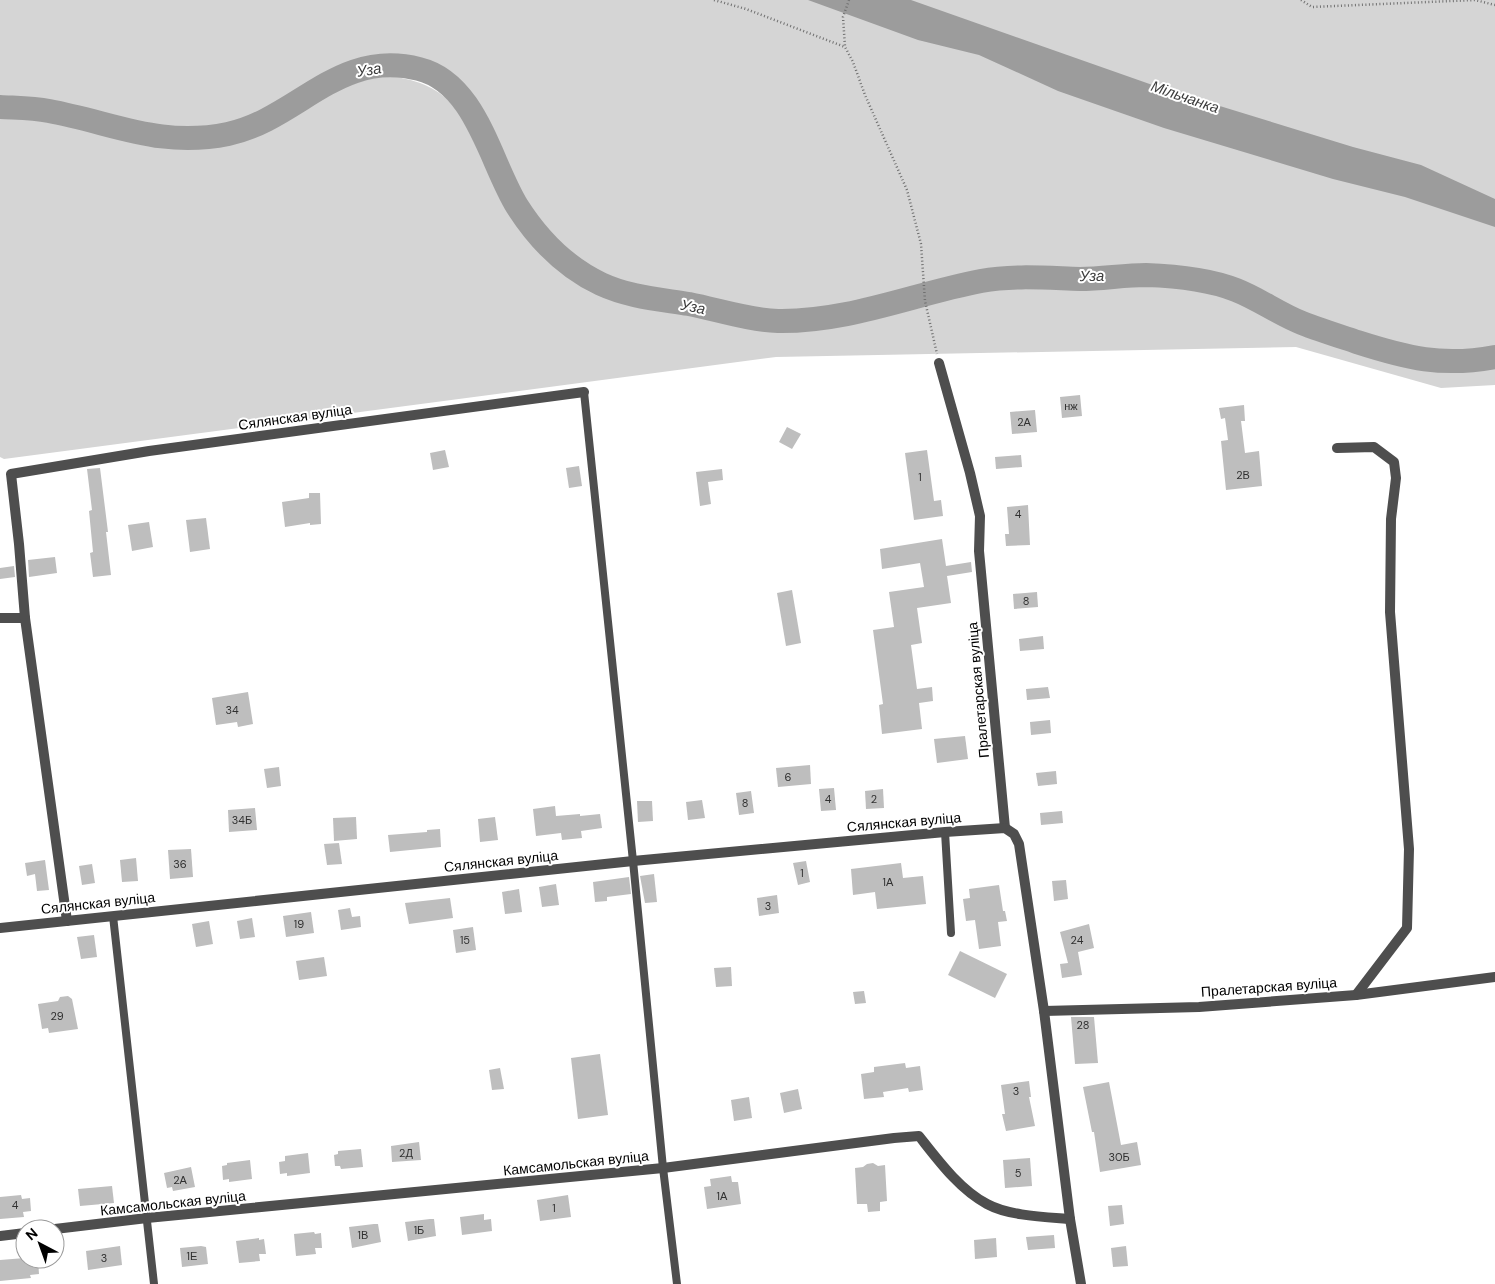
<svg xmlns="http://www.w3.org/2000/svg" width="1495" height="1284" viewBox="0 0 1495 1284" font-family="'DM Sans',sans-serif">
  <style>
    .green { fill: #d5d5d5 }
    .water { fill: #9c9c9c }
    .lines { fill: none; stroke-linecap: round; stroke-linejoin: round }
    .river { stroke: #9c9c9c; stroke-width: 24 }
    .building { fill: #bebebe }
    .path { stroke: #707070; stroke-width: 2.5; stroke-dasharray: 1 2.5; stroke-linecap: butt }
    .service { stroke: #4e4e4e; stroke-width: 8 }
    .minor { stroke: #4e4e4e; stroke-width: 10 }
    .tertiary { stroke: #4e4e4e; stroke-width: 10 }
    .labels { text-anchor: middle; stroke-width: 4; stroke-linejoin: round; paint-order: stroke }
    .number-label { font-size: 11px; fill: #303030 }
    .street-label { font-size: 14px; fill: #000; stroke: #fff }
    .water-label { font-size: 15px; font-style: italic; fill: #3d3d3d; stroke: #fff }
  </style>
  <rect width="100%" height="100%" fill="#fff"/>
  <path class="green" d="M0,0H1495V385L1441,388L1296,347L776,357L4,459L0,457V115C23,116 45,119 67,124C121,137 173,157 228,144C244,141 260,135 275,127C324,102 365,59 425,85C465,102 474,144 492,179C522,236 558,279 620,301C642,308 664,310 687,314C717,319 746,326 776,330L777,312C759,308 741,306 723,303C712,301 702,298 692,296C656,291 622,288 591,270C559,252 533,217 516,186C495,148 477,81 432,65C416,59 400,58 383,59C371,60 359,60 347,64C306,78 276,112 234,122C202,130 166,128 134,121C125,119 117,116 108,114C72,105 37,99 0,98Z"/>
  <polygon class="water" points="808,0 911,0 1161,88 1353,147 1421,165 1495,199 1495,227 1405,197 1333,179 1164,128 1058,91 979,55 918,40"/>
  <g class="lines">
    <path class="river" d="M0,107C17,108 33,108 49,111C114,123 160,148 228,134C298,119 339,48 419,69C476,83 490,162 517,206C538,239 565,267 601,284C629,297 658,299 689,304C719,310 748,320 778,321C849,322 913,294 981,281C1014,275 1047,278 1080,279C1102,279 1124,275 1146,275C1176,276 1208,279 1236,290C1259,299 1279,314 1302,323C1320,330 1339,336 1357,342C1407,358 1442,367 1495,357"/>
  </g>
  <g class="building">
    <polygon points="1080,395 1082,416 1062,418 1060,397"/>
    <polygon points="1244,405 1245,421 1241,421 1245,453 1259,451 1262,486 1226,490 1221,441 1228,440 1225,418 1221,419 1219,408"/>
    <polygon points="1035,410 1037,432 1012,434 1010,412"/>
    <polygon points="787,427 801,434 792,449 779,442"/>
    <polygon points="445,450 449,467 433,470 430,453"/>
    <polygon points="927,450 934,501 941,500 943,516 914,520 905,453"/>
    <polygon points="1021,455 1022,467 996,469 995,457"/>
    <polygon points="579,466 582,486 569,488 566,468"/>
    <polygon points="100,468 108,532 106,532 111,575 93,577 90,553 93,552 89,511 92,510 87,469"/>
    <polygon points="722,469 723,480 708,482 711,504 700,506 696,472"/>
    <polygon points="309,493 320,493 321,524 310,525 310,523 285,527 282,502 309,498"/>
    <polygon points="1028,505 1030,545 1006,546 1005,534 1009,534 1007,507"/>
    <polygon points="206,518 210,549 190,552 186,520"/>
    <polygon points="149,522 153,547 132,551 128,525"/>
    <polygon points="942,539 946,566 971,562 972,572 947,576 951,603 917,608 922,643 911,645 917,689 932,687 933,701 919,703 922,729 882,734 879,705 883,704 873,630 894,627 889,592 924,587 920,563 882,569 880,549"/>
    <polygon points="55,557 57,573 29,577 28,560"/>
    <polygon points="14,566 15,577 0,579 0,568"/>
    <polygon points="792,590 801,643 786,646 777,593"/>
    <polygon points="1037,592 1038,607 1014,609 1013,594"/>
    <polygon points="1043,636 1044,649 1020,651 1019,639"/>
    <polygon points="1048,687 1050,698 1027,700 1026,689"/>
    <polygon points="248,692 253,724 238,727 237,722 216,725 212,698"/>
    <polygon points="1050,720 1051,733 1031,735 1030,722"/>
    <polygon points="965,736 968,759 937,763 934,739"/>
    <polygon points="810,765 811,784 778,787 776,768"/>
    <polygon points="279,767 281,786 267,788 264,769"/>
    <polygon points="1056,771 1057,784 1038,786 1036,773"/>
    <polygon points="834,788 836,810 821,811 819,789"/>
    <polygon points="883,789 884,808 866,809 865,791"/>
    <polygon points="751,791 754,813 739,815 736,793"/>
    <polygon points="702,800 705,818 688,820 686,802"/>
    <polygon points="637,801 652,801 653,821 638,822"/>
    <polygon points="555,806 556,816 580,814 580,816 600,814 602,828 581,831 582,838 562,840 561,833 536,836 533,809"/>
    <polygon points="255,808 257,830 229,832 228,810"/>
    <polygon points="1062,811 1063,823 1041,825 1040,813"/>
    <polygon points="356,817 357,839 334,841 333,818"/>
    <polygon points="495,817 498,840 480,842 478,819"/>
    <polygon points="440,829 441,847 390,852 388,835 427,832 427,830"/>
    <polygon points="339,843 342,864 327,865 324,844"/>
    <polygon points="191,849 193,877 170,879 168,850"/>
    <polygon points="136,858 138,881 122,882 120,860"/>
    <polygon points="45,860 49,890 37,891 35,874 27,876 25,863"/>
    <polygon points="806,861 810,882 798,885 793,863"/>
    <polygon points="901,863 903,878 923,876 926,904 877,909 875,892 853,895 851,869"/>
    <polygon points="92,864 95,883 82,885 79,866"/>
    <polygon points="654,874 657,902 645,903 640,876"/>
    <polygon points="629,877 631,894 607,897 607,901 595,902 593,882"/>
    <polygon points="1066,880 1068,899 1054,901 1052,881"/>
    <polygon points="556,884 559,905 542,907 539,887"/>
    <polygon points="999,885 1003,911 1005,911 1007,921 998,922 1001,946 979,949 975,920 966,921 963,899 970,898 969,889"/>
    <polygon points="519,889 522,912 505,914 502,892"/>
    <polygon points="777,895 779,913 759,916 757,898"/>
    <polygon points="450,898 453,918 409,924 405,903"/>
    <polygon points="350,908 352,917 360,916 361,927 341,930 338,910"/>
    <polygon points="311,912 314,933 286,937 283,916"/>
    <polygon points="252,918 255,937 240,939 237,921"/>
    <polygon points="209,921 213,944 196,947 192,924"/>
    <polygon points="1089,924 1094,948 1078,952 1082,975 1062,978 1060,964 1068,963 1060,932"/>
    <polygon points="473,927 476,950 456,953 453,930"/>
    <polygon points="94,935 97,957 81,959 77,937"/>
    <polygon points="960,951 1007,974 995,998 948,975"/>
    <polygon points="324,957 327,976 299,980 296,961"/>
    <polygon points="731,967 732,986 716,987 714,968"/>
    <polygon points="864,991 866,1003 855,1004 853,992"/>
    <polygon points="68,996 72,999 78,1029 49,1033 48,1028 42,1029 38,1004 58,1001 60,997"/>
    <polygon points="1071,1017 1094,1017 1098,1063 1075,1064"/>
    <polygon points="600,1054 608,1115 578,1119 571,1058"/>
    <polygon points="905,1063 906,1068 920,1066 923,1090 909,1092 908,1088 883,1092 884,1097 864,1099 861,1074 874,1072 874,1067"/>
    <polygon points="500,1068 504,1089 492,1090 489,1070"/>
    <polygon points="1029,1081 1031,1097 1029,1097 1035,1126 1006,1131 1002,1114 1005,1114 1001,1085"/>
    <polygon points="1109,1082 1121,1145 1137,1142 1141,1165 1100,1172 1094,1132 1092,1132 1083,1087"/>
    <polygon points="798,1089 802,1109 784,1113 780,1093"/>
    <polygon points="749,1097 752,1118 734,1121 731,1100"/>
    <polygon points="419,1142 421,1160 392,1162 391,1146"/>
    <polygon points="361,1149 363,1167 341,1169 340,1166 335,1166 334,1155 338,1154 338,1151"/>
    <polygon points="308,1153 310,1173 287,1176 287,1173 280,1174 279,1162 285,1161 285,1156"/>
    <polygon points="1030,1158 1032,1186 1005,1188 1003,1160"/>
    <polygon points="250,1160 252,1179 229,1182 229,1179 223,1180 222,1166 227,1165 227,1163"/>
    <polygon points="873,1163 878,1166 885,1165 887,1201 880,1202 880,1211 868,1212 867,1204 857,1204 855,1168 863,1167 867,1164"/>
    <polygon points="191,1167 195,1187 173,1191 172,1187 167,1188 164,1173"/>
    <polygon points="731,1176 732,1182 738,1182 741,1204 707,1209 704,1187 711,1186 710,1179"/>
    <polygon points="112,1186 114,1203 80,1206 78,1189"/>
    <polygon points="21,1195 22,1199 30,1198 31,1211 23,1212 24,1217 0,1219 0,1197"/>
    <polygon points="568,1195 571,1217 540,1221 537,1200"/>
    <polygon points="1122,1205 1124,1224 1110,1226 1108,1206"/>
    <polygon points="484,1214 484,1220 491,1219 492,1231 462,1235 460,1217"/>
    <polygon points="430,1219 434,1219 436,1236 408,1241 405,1222"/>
    <polygon points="374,1224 378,1224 381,1242 352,1248 349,1227"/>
    <polygon points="314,1232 315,1234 321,1233 322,1248 315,1248 316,1254 296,1256 294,1234"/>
    <polygon points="1054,1235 1055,1248 1028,1250 1026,1237"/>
    <polygon points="259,1238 259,1240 264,1239 266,1254 259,1254 260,1261 239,1263 236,1241"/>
    <polygon points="996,1238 997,1257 975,1259 974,1240"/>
    <polygon points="120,1246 122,1265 88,1270 86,1251"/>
    <polygon points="201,1246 206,1247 208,1264 182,1267 180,1248"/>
    <polygon points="1126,1246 1128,1266 1113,1267 1111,1248"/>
    <polygon points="25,1258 29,1259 29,1261 38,1260 39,1274 30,1275 31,1278 0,1281 0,1260"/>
  </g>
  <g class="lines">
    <g class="path">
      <polyline points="714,0 746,9 845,47"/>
      <polyline points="849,0 843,17 845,47 853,62 865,95 907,190 921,244 925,301 937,354"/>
      <polyline points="1301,0 1312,7 1475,0 1495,5"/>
    </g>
    <g class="service">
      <polyline points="584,392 633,861 663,1168 677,1284"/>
      <polyline points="945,832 951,933"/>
      <polyline points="113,916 154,1284"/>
    </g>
    <g class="minor">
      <polyline points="939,363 970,473 980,516 979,551 1005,828"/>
      <polyline points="1337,448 1374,447 1394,462 1396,478 1391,519 1390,612 1409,849 1407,928 1356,995"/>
      <polyline points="0,618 25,618"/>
      <polyline points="67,921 25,618 19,544 11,474 149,451 584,392"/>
      <polyline points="1044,1011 1199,1007 1356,995 1495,977"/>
      <path d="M55,1229L147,1218L663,1168L894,1138L919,1136C938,1160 959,1189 987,1204C1009,1216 1045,1217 1070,1219"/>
      <polyline points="0,1236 25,1233"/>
    </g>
    <polyline class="tertiary" points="0,928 633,861 945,832 1005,828 1014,834 1019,844 1044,1011 1070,1219 1081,1284"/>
  </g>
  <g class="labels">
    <g class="number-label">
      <text x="1071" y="410">нж</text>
      <text x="1024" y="426">2А</text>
      <text x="1243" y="479">2В</text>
      <text x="920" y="481">1</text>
      <text x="1018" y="518">4</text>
      <text x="1026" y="605">8</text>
      <text x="232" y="714">34</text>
      <text x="788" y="781">6</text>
      <text x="828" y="803">4</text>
      <text x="874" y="803">2</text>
      <text x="745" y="807">8</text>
      <text x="242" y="824">34Б</text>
      <text x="180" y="868">36</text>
      <text x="802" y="877">1</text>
      <text x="888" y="886">1А</text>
      <text x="768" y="910">3</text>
      <text x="299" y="928">19</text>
      <text x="465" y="944">15</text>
      <text x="1077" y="944">24</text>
      <text x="57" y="1020">29</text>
      <text x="1083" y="1029">28</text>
      <text x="1016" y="1095">3</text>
      <text x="406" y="1157">2Д</text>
      <text x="1119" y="1161">30Б</text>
      <text x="1018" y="1177">5</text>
      <text x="180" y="1184">2А</text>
      <text x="722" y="1200">1А</text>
      <text x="15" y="1209">4</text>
      <text x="554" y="1212">1</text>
      <text x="419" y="1234">1Б</text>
      <text x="363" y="1239">1В</text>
      <text x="192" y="1260">1Е</text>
      <text x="104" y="1262">3</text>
    </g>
    <g class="street-label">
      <text transform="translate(295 417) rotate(-8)" y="5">Сялянская вуліца</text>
      <text transform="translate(978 690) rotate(-95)" y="5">Пралетарская вуліца</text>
      <text transform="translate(904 822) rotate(-5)" y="5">Сялянская вуліца</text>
      <text transform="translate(501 861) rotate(-6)" y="5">Сялянская вуліца</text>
      <text transform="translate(98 903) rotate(-6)" y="5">Сялянская вуліца</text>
      <text transform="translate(1269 987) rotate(-4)" y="5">Пралетарская вуліца</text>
      <text transform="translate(576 1163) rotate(-6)" y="5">Камсамольская вуліца</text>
      <text transform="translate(173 1203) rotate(-6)" y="5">Камсамольская вуліца</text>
    </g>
    <g class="water-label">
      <text transform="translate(369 70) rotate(-9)" y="5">Уза</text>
      <text transform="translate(1185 97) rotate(19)" y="5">Мільчанка</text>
      <text transform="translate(1092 276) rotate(-1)" y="5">Уза</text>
      <text transform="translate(693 307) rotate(11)" y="5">Уза</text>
    </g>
  </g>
  <g transform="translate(40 1244) rotate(319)"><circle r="24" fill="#ffffff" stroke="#999999"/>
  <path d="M0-4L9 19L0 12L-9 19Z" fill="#000000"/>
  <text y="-8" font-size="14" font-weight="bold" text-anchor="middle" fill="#000000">N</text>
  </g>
</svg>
